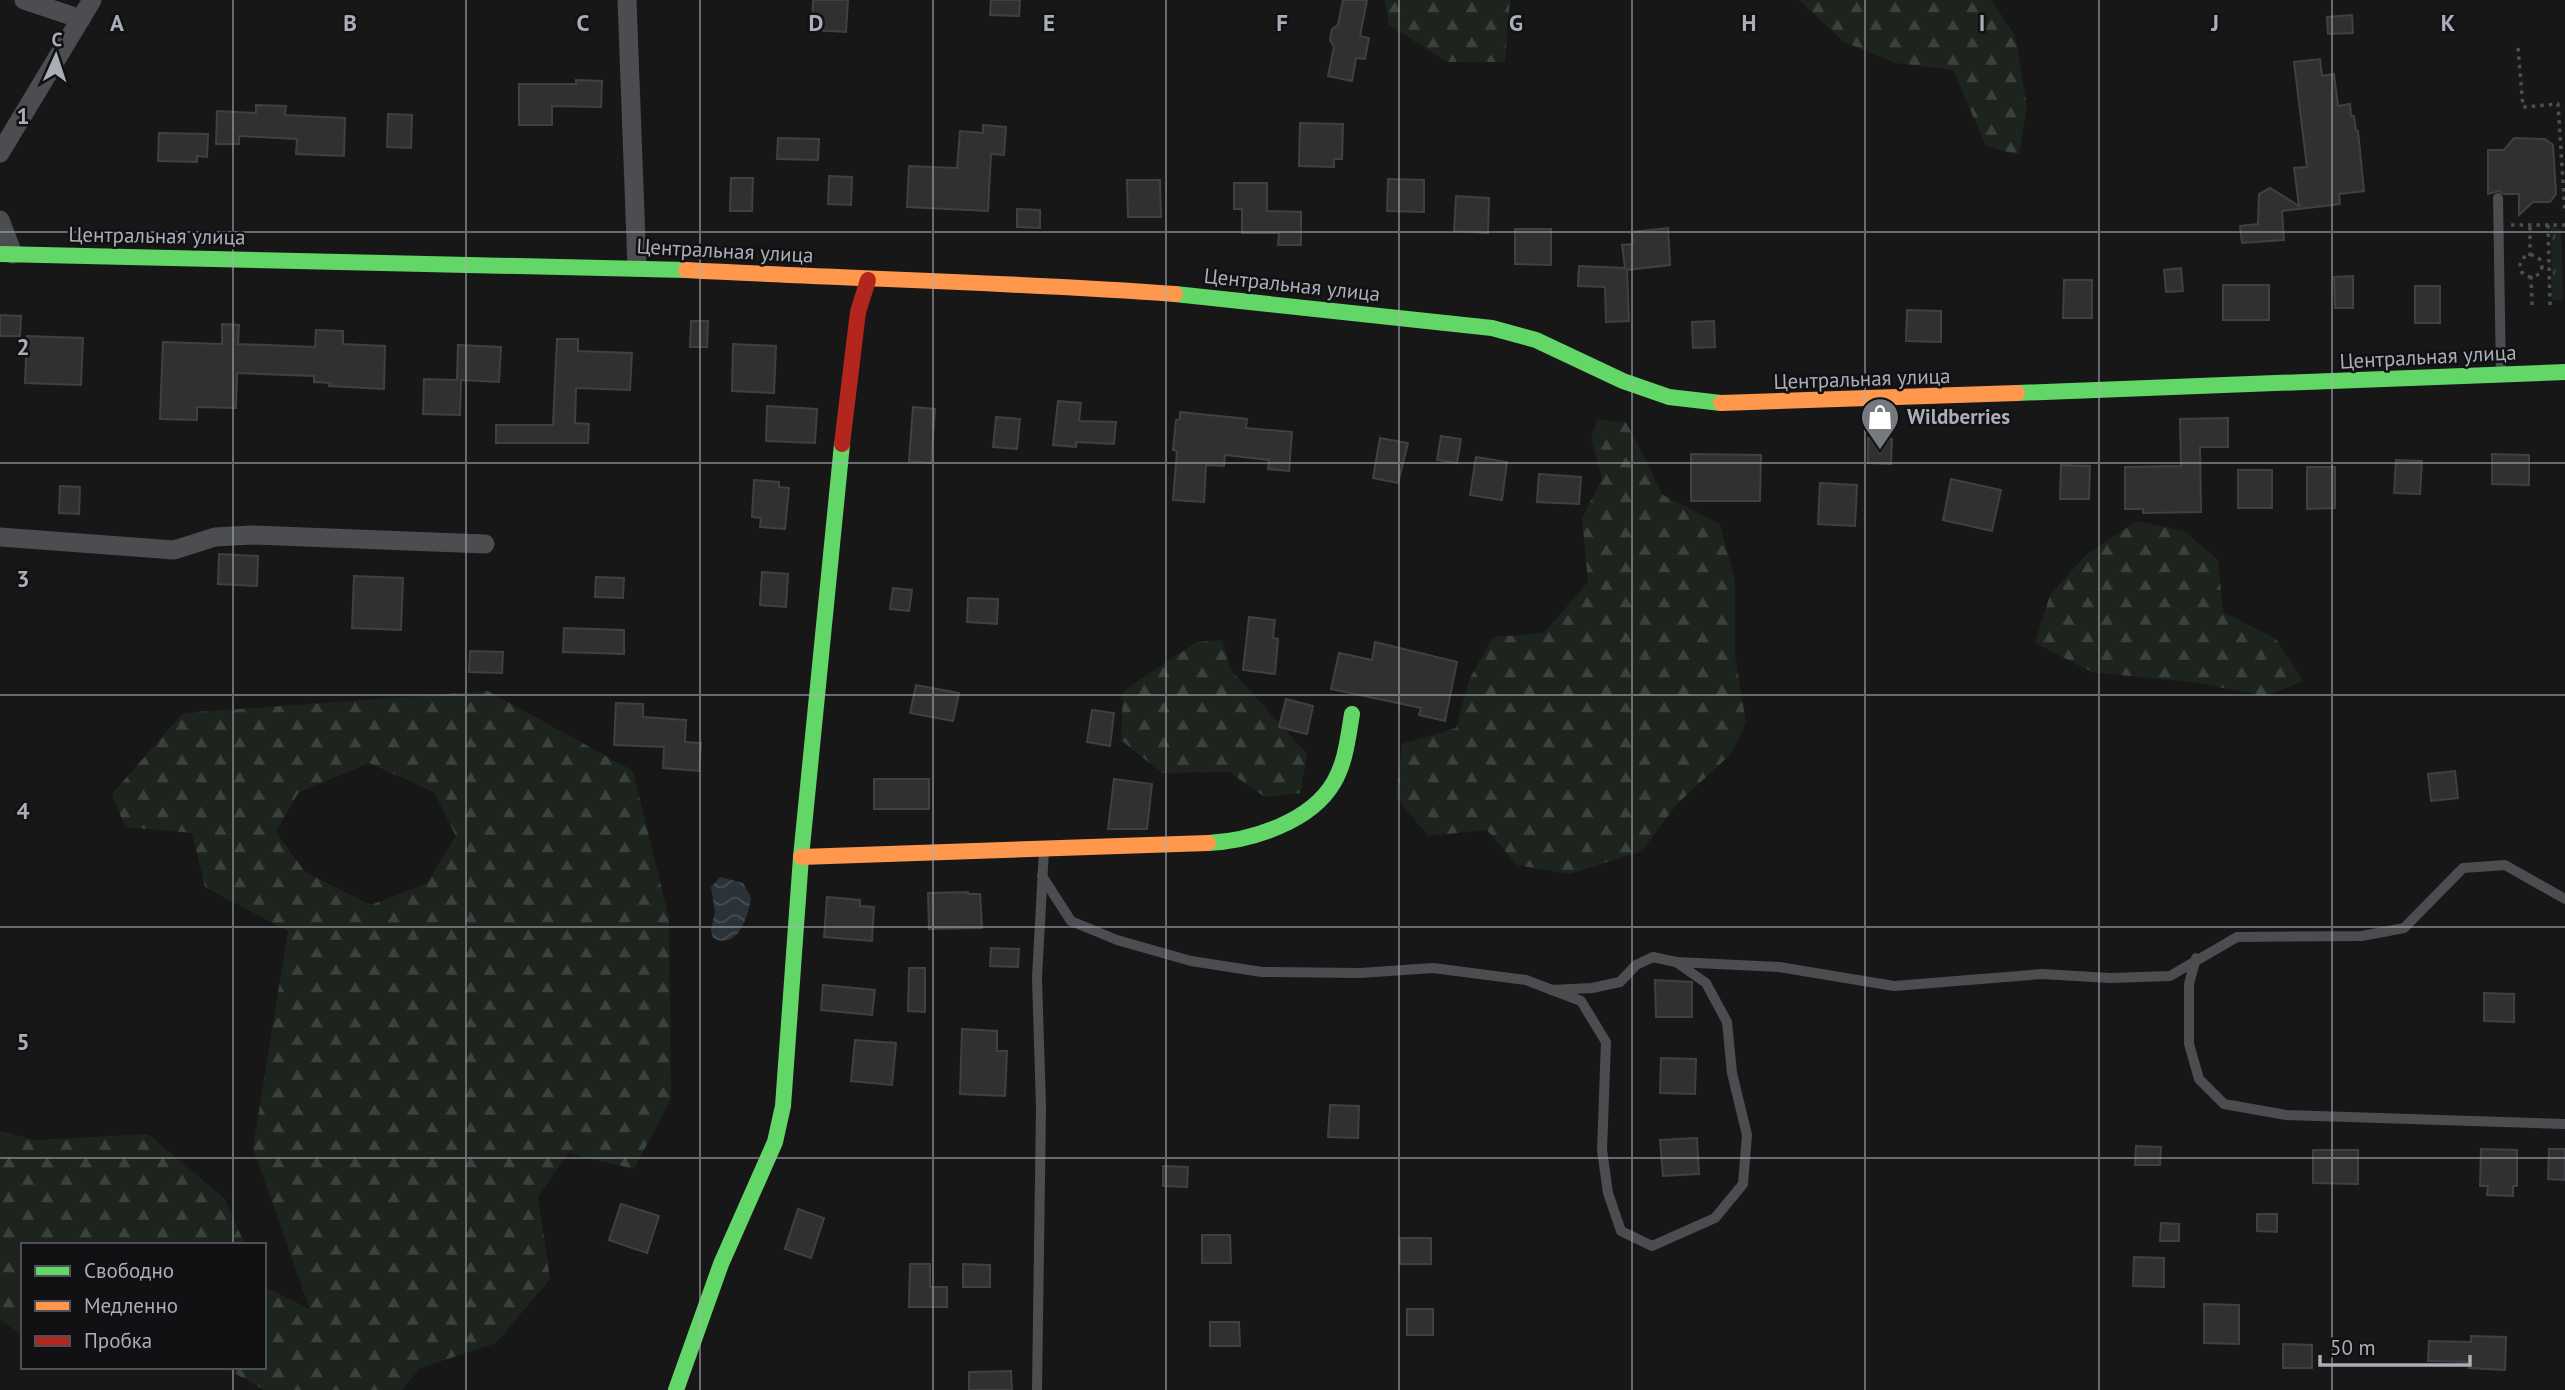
<svg xmlns="http://www.w3.org/2000/svg" width="2565" height="1390" viewBox="0 0 2565 1390" font-family="'PT Sans',sans-serif">
  <style>
    .grass { fill: url(#grass-tufts) }
    .forest { fill: url(#forest-firs); fill-rule: evenodd }
    .water { fill: url(#water-waves) }
    .building { fill: #303031; stroke: #3f4043; stroke-width: 2 }
    .lines { fill: none; stroke-linecap: round; stroke-linejoin: round }
    .path { stroke: #4d4e51; stroke-width: 3.5; stroke-dasharray: 3.5 5; stroke-linecap: butt }
    .lane { stroke: #4b4d50; stroke-width: 10 }
    .street { stroke: #4b4d50; stroke-width: 19 }
    .fast { stroke: #63d668; stroke-width: 16 }
    .slow { stroke: #ff974d; stroke-width: 16 }
    .jam { stroke: #b3261e; stroke-width: 16 }
    .grid { fill: none; stroke: #a9aeb7; stroke-width: 2; stroke-opacity: 0.55 }
    .labels { text-anchor: middle; stroke-width: 5; stroke-linejoin: round; paint-order: stroke }
    .street-label { font-size: 21px; fill: #a9aeb7; stroke: #111113 }
    .poi-label { font-size: 21px; font-weight: bold; fill: #a9aeb7; stroke: #111113; text-anchor: start }
    .grid-label { font-size: 23px; text-anchor: middle; font-weight: bold; fill: #a9aeb7; stroke: #111113; stroke-width: 5; stroke-linejoin: round; paint-order: stroke }
  </style>
  <defs>
    <pattern id="grass-tufts" width="24" height="20" patternUnits="userSpaceOnUse" patternTransform="scale(1.75)"><rect width="24" height="20" fill="#1d241e"/><path d="M3 7l-1-3M5 7V3M7 7l1-3M15 17l-1-3M17 17v-4M19 17l1-3" fill="none" stroke="#3b413c"/></pattern>
    <pattern id="forest-firs" width="22" height="20" patternUnits="userSpaceOnUse" patternTransform="scale(1.75)"><rect width="22" height="20" fill="#1d241e"/><path d="M5 1l3.5 6h-7zM16 11l3.5 6h-7z" fill="#3b413c"/></pattern>
    <pattern id="water-waves" width="16" height="10" patternUnits="userSpaceOnUse" patternTransform="scale(1.75)"><rect width="16" height="10" fill="#2b3338"/><path d="M0 5q4-4 8 0t8 0" fill="none" stroke="#474e53"/></pattern>
  </defs>
  <rect width="100%" height="100%" fill="#171717"/>
  <polygon class="grass" points="2551,226 2561,229 2563,300 2552,300"/>
  <g class="forest">
    <polygon points="1385,0 1510,0 1505,62 1447,62 1389,25"/>
    <polygon points="1799,0 1991,0 2015,35 2027,106 2019,155 1986,146 1953,70 1896,63 1844,42"/>
    <polygon points="1597,420 1626,422 1663,495 1720,524 1735,581 1735,656 1746,723 1731,754 1677,804 1642,851 1570,874 1517,865 1487,830 1428,836 1396,797 1402,744 1456,728 1469,680 1493,637 1544,633 1588,582 1582,518 1602,479 1591,439"/>
    <polygon points="2137,521 2184,531 2218,560 2223,612 2276,639 2303,681 2265,696 2197,683 2092,672 2035,643 2050,595 2087,554"/>
    <polygon points="1222,640 1231,670 1307,754 1300,793 1265,797 1229,772 1162,773 1121,740 1123,691 1197,642"/>
    <path d="M488,691L633,771L669,919L671,1099L634,1169L568,1153L538,1197L550,1279L496,1343L420,1368L402,1390H265L223,1367H264V1287L310,1309L253,1148L288,931L205,887L192,833L125,827L112,794L183,713ZM369,763L434,792L456,836L427,883L371,905L305,872L276,832L298,793Z"/>
    <polygon points="0,1131 35,1140 148,1134 225,1199 245,1245 23,1245 23,1336 0,1319"/>
  </g>
  <path class="water" d="M720,877L743,883L751,898C748,916 738,951 713,938L711,930L715,912L711,887Z"/>
  <g class="building">
    <polygon points="813,0 848,0 846,32 812,30"/>
    <polygon points="991,0 1020,0 1019,16 990,15"/>
    <polygon points="1343,0 1367,0 1360,36 1369,38 1365,59 1356,58 1352,81 1328,76 1334,47 1330,40 1332,29 1338,25"/>
    <polygon points="2352,15 2353,33 2328,34 2327,17"/>
    <polygon points="2320,59 2322,76 2334,74 2338,106 2350,104 2351,116 2354,116 2356,131 2358,131 2364,191 2339,194 2340,204 2282,211 2284,240 2242,243 2240,226 2258,224 2259,194 2270,188 2299,206 2294,168 2307,167 2294,62"/>
    <polygon points="576,80 602,81 601,107 552,106 552,125 519,125 519,84 576,84"/>
    <polygon points="256,105 286,106 285,115 345,118 344,156 296,154 297,139 239,136 239,144 216,144 217,111 256,113"/>
    <polygon points="388,114 412,115 411,148 387,147"/>
    <polygon points="1300,123 1343,124 1342,159 1334,159 1334,167 1299,166"/>
    <polygon points="983,125 1006,127 1004,155 991,154 988,211 907,207 909,166 957,168 960,131 983,133"/>
    <polygon points="159,133 208,134 207,157 197,156 197,162 158,161"/>
    <polygon points="778,138 819,139 818,160 777,159"/>
    <polygon points="2514,138 2545,139 2553,145 2556,194 2550,202 2533,202 2519,215 2519,194 2504,194 2499,191 2488,194 2488,150 2504,150"/>
    <polygon points="829,176 852,177 851,205 828,204"/>
    <polygon points="731,178 753,178 752,211 730,211"/>
    <polygon points="1388,179 1424,180 1424,212 1387,211"/>
    <polygon points="1127,180 1160,180 1161,217 1128,217"/>
    <polygon points="1234,183 1267,183 1267,211 1301,212 1301,245 1278,245 1279,233 1242,233 1242,209 1234,209"/>
    <polygon points="1456,196 1489,198 1488,233 1454,231"/>
    <polygon points="1017,209 1040,210 1040,228 1017,227"/>
    <polygon points="1668,228 1670,265 1627,270 1629,321 1606,322 1605,287 1578,286 1579,266 1625,268 1622,245 1633,244 1632,232"/>
    <polygon points="1515,229 1551,229 1551,265 1515,264"/>
    <polygon points="2181,268 2183,291 2166,292 2164,270"/>
    <polygon points="2353,276 2353,308 2335,308 2334,277"/>
    <polygon points="2064,280 2092,280 2092,318 2063,318"/>
    <rect x="2223" y="285" width="46" height="35"/>
    <rect x="2415" y="286" width="25" height="37"/>
    <polygon points="1907,310 1941,311 1941,342 1906,341"/>
    <polygon points="0,315 21,316 20,336 0,336"/>
    <polygon points="691,321 708,321 707,347 690,347"/>
    <polygon points="1714,321 1715,347 1693,348 1692,322"/>
    <polygon points="222,324 239,325 238,344 315,347 316,330 343,331 343,344 385,346 384,389 329,386 330,383 314,382 314,376 237,373 236,408 197,407 197,420 160,419 163,342 222,344"/>
    <polygon points="27,336 83,338 81,385 25,383"/>
    <polygon points="557,339 578,339 578,351 632,353 630,390 576,388 575,423 589,424 588,443 496,443 496,425 553,425"/>
    <polygon points="733,344 776,346 774,393 732,391"/>
    <polygon points="458,345 501,347 499,382 461,380 460,415 423,414 424,379 457,380"/>
    <polygon points="1058,401 1081,403 1079,421 1116,422 1114,444 1076,442 1076,447 1053,445"/>
    <polygon points="767,406 817,409 815,443 766,441"/>
    <polygon points="913,407 935,409 931,463 909,461"/>
    <polygon points="1180,412 1247,419 1246,428 1292,432 1289,471 1268,469 1269,460 1225,455 1224,466 1206,465 1204,502 1173,500 1177,451 1173,450 1176,420 1180,419"/>
    <polygon points="996,417 1020,419 1017,449 993,447"/>
    <polygon points="2228,418 2228,447 2200,447 2201,512 2143,513 2143,509 2125,509 2125,467 2181,466 2180,419"/>
    <polygon points="1441,436 1461,439 1457,463 1437,460"/>
    <polygon points="1380,438 1408,443 1398,483 1373,478"/>
    <polygon points="1868,438 1892,439 1891,464 1868,463"/>
    <polygon points="1691,454 1761,455 1760,501 1691,501"/>
    <polygon points="2492,454 2529,455 2529,485 2492,484"/>
    <polygon points="1476,457 1507,462 1502,500 1470,495"/>
    <polygon points="2396,460 2422,461 2420,494 2394,493"/>
    <polygon points="2061,465 2090,466 2089,499 2060,499"/>
    <polygon points="2307,467 2335,467 2335,508 2307,509"/>
    <rect x="2238" y="470" width="34" height="38"/>
    <polygon points="1539,474 1581,477 1579,504 1537,502"/>
    <polygon points="1951,479 2001,490 1992,531 1943,520"/>
    <polygon points="754,480 779,482 779,487 789,488 785,529 760,527 761,518 752,517"/>
    <polygon points="1820,483 1857,485 1855,526 1818,524"/>
    <polygon points="60,486 80,487 79,514 59,513"/>
    <polygon points="219,554 258,556 257,586 218,584"/>
    <polygon points="762,572 788,574 786,607 760,605"/>
    <polygon points="354,576 403,578 401,630 352,628"/>
    <polygon points="596,577 624,578 623,598 595,597"/>
    <polygon points="893,588 912,590 909,611 890,609"/>
    <polygon points="968,598 998,599 997,624 967,622"/>
    <polygon points="1249,617 1275,620 1273,638 1278,639 1275,674 1243,670"/>
    <polygon points="564,628 624,630 624,654 563,652"/>
    <polygon points="1375,642 1457,662 1445,721 1419,715 1421,708 1331,689 1339,653 1372,660"/>
    <polygon points="470,651 503,652 502,673 469,672"/>
    <polygon points="916,685 959,693 953,721 910,713"/>
    <polygon points="1286,699 1313,706 1307,734 1279,727"/>
    <polygon points="616,703 643,704 643,717 686,720 685,742 701,743 699,771 663,768 664,747 614,745"/>
    <polygon points="1092,710 1114,713 1110,746 1087,742"/>
    <polygon points="2455,771 2458,798 2431,801 2428,774"/>
    <rect x="874" y="779" width="55" height="30"/>
    <polygon points="1114,779 1152,784 1147,829 1108,829"/>
    <polygon points="968,892 968,894 980,894 982,928 929,929 928,893"/>
    <polygon points="827,897 860,900 860,906 874,907 872,941 824,937"/>
    <polygon points="991,948 1019,949 1018,967 990,966"/>
    <polygon points="909,968 925,968 925,1012 908,1011"/>
    <polygon points="1655,980 1692,982 1692,1017 1656,1017"/>
    <polygon points="823,985 875,990 872,1015 821,1010"/>
    <polygon points="2484,993 2514,994 2514,1022 2484,1021"/>
    <polygon points="962,1029 997,1031 997,1051 1007,1051 1005,1096 960,1094"/>
    <polygon points="855,1040 896,1043 892,1085 851,1081"/>
    <polygon points="1661,1058 1696,1059 1695,1094 1660,1093"/>
    <polygon points="1330,1105 1359,1106 1358,1138 1328,1137"/>
    <polygon points="1697,1138 1699,1174 1663,1176 1660,1140"/>
    <polygon points="2136,1146 2161,1147 2160,1165 2135,1165"/>
    <polygon points="2481,1149 2517,1150 2517,1186 2513,1186 2513,1196 2487,1195 2488,1186 2480,1186"/>
    <polygon points="2549,1149 2565,1149 2565,1180 2548,1179"/>
    <polygon points="2313,1150 2358,1150 2358,1184 2313,1183"/>
    <polygon points="1163,1166 1188,1167 1187,1187 1163,1186"/>
    <polygon points="621,1204 659,1216 647,1253 609,1240"/>
    <polygon points="798,1209 824,1218 811,1258 785,1249"/>
    <polygon points="2257,1214 2277,1214 2277,1232 2257,1231"/>
    <polygon points="2161,1223 2179,1224 2179,1241 2160,1241"/>
    <polygon points="1202,1235 1230,1235 1231,1263 1202,1263"/>
    <rect x="1400" y="1238" width="31" height="26"/>
    <polygon points="2134,1257 2164,1258 2164,1287 2133,1286"/>
    <polygon points="910,1264 930,1264 930,1287 947,1287 947,1307 909,1307"/>
    <polygon points="963,1264 990,1265 990,1287 963,1287"/>
    <polygon points="2204,1304 2239,1305 2239,1344 2204,1343"/>
    <rect x="1407" y="1309" width="26" height="26"/>
    <polygon points="1210,1322 1239,1322 1240,1346 1210,1346"/>
    <polygon points="2471,1336 2506,1337 2505,1370 2469,1368 2470,1362 2428,1361 2429,1341 2471,1342"/>
    <polygon points="2283,1344 2312,1345 2312,1368 2283,1368"/>
    <polygon points="1011,1371 1012,1390 969,1390 969,1372"/>
  </g>
  <g class="lines">
    <g class="path">
      <polyline points="2518,48 2523,107 2558,104 2565,212"/>
      <polyline points="2511,225 2565,225"/>
      <polyline points="2548,225 2550,305"/>
      <circle cx="2531" cy="266" r="11"/>
      <polyline points="2530,256 2530,225"/>
      <polyline points="2531,276 2532,305"/>
    </g>
    <g class="lane">
      <polyline points="2498,198 2501,373"/>
      <polyline points="1042,876 1071,921 1117,940 1191,961 1262,972 1360,973 1433,968 1526,980 1581,1001 1606,1042 1602,1150 1608,1193 1621,1231 1652,1246 1715,1218 1743,1184 1747,1135 1732,1073 1727,1022 1706,983 1676,962 1653,957 1636,965 1620,982 1592,988 1551,990"/>
      <polyline points="2196,958 2189,984 2189,1044 2199,1079 2224,1104 2286,1115 2565,1124"/>
      <polyline points="1676,962 1779,967 1894,986 2042,974 2110,978 2170,976 2237,937 2362,936 2404,928 2463,868 2505,865 2565,899"/>
      <polyline points="1037,1390 1041,1107 1037,978 1044,849"/>
    </g>
    <g class="street">
      <polyline points="24,0 81,19"/>
      <polyline points="627,0 637,267"/>
      <polyline points="0,153 92,0"/>
      <polyline points="0,220 13,254"/>
      <polyline points="0,537 174,550 215,537 251,535 485,544"/>
    </g>
    <g class="fast">
      <polyline points="0,254 686,270"/>
      <polyline points="1175,294 1492,328 1536,340 1623,381 1669,397 1721,403"/>
      <polyline points="2017,393 2565,372"/>
      <path d="M1208,843C1251,841 1311,822 1334,782C1346,761 1348,737 1352,714"/>
      <polyline points="676,1390 721,1264 775,1142 783,1106 801,857 842,444"/>
    </g>
    <g class="slow">
      <path d="M686,270C849,279 1013,282 1175,294"/>
      <polyline points="1721,403 2017,393"/>
      <polyline points="801,857 1208,843"/>
    </g>
    <polyline class="jam" points="842,444 858,312 868,280"/>
  </g>
  <path class="grid" d="M233,0V1245M466,0V1390M700,0V1390M933,0V1390M1166,0V1390M1399,0V1390M1632,0V1390M1865,0V1390M2099,0V1390M2332,0V1390M0,232H2565M0,463H2565M0,695H2565M0,927H2565M0,1158H2565M233,1367V1390"/>
  <defs>
    <symbol id="shop-pin" viewBox="-11 -11 22 30"><path d="M0 17L-7.5 6A9.5 9.5 0 1 1 7.5 6Z" fill="#76797f" stroke="#111113"/><path d="M-5-2.5h2.3a2.7 3.5 0 0 1 5.4 0H5L5.5 6h-11ZM-1.5-2.5h3a1.5 2.3 0 0 0-3 0Z" fill="#fff"/></symbol>
  </defs>
  <g fill-rule="evenodd">
    <use href="#shop-pin" x="1858" y="395" width="44" height="60"/>
  </g>
  <g class="labels">
    <g class="street-label">
      <text transform="translate(157 236) rotate(1)" y="7">Центральная улица</text>
      <text transform="translate(725 251) rotate(3)" y="7">Центральная улица</text>
      <text transform="translate(1292 285) rotate(6)" y="7">Центральная улица</text>
      <text transform="translate(2428 357) rotate(-3)" y="7">Центральная улица</text>
      <text transform="translate(1862 379) rotate(-2)" y="7">Центральная улица</text>
    </g>
    <g class="poi-label">
      <text x="1907" y="424">Wildberries</text>
    </g>
  </g>
  <g class="grid-label">
    <text x="117" y="31">A</text>
    <text x="350" y="31">B</text>
    <text x="583" y="31">C</text>
    <text x="816" y="31">D</text>
    <text x="1049" y="31">E</text>
    <text x="1282" y="31">F</text>
    <text x="1516" y="31">G</text>
    <text x="1749" y="31">H</text>
    <text x="1982" y="31">I</text>
    <text x="2215" y="31">J</text>
    <text x="2448" y="31">K</text>
    <text x="23" y="124">1</text>
    <text x="23" y="355">2</text>
    <text x="23" y="587">3</text>
    <text x="23" y="819">4</text>
    <text x="23" y="1050">5</text>
  </g>
  <rect x="21" y="1243" width="245" height="126" fill="#111113" stroke="#4e5055" stroke-width="2"/>
  <rect x="35" y="1266" width="35" height="10" fill="#63d668" stroke="#4e5055" stroke-width="2"/>
  <text x="84" y="1278" font-size="21" fill="#a9aeb7">Свободно</text>
  <rect x="35" y="1301" width="35" height="10" fill="#ff974d" stroke="#4e5055" stroke-width="2"/>
  <text x="84" y="1313" font-size="21" fill="#a9aeb7">Медленно</text>
  <rect x="35" y="1336" width="35" height="10" fill="#b3261e" stroke="#4e5055" stroke-width="2"/>
  <text x="84" y="1348" font-size="21" fill="#a9aeb7">Пробка</text>
  <g transform="translate(56 56) rotate(3)" stroke="#111113" stroke-width="5" paint-order="stroke">
  <path d="M0-5L12 26L0 18L-12 26Z" fill="#a9aeb7"/>
  <text y="-10" font-size="19" font-weight="bold" text-anchor="middle" fill="#a9aeb7">С</text>
  </g>
  <path d="M2320 1355v10h150v-10" fill="none" stroke="#a9aeb7" stroke-width="3.5"/>
  <text x="2330" y="1355" font-size="21" fill="#a9aeb7" stroke="#111113" stroke-width="5" paint-order="stroke">50 m</text>
</svg>
